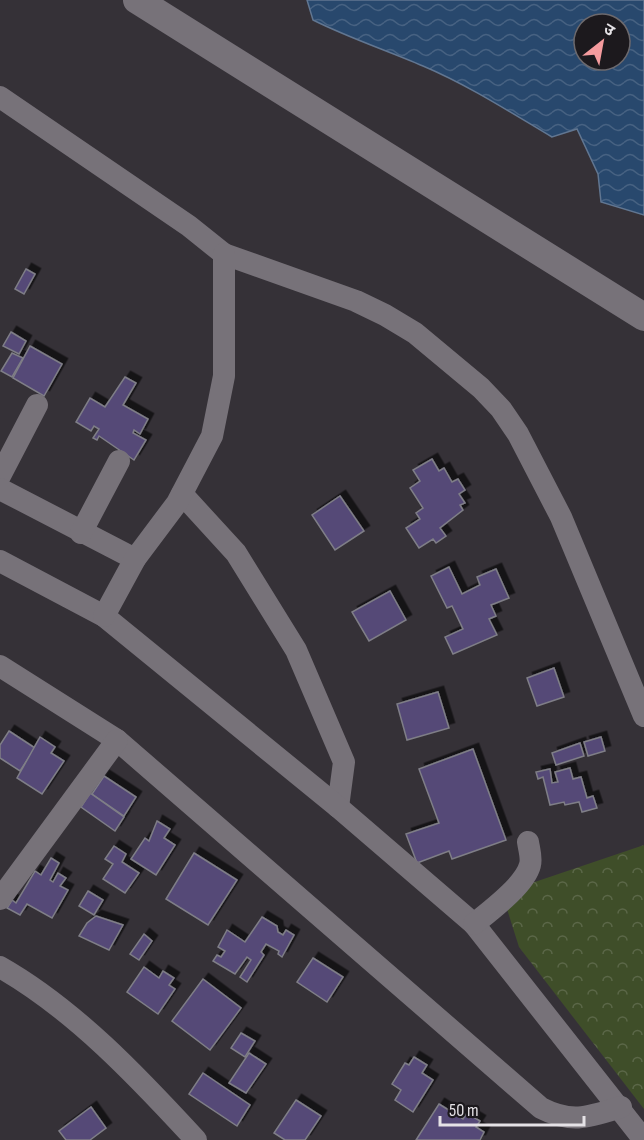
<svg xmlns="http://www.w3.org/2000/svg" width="644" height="1140" viewBox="0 0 644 1140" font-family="'Sofia Sans Condensed','Noto Sans Devanagari',sans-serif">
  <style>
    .park { fill: url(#park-crowns) }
    .water { fill: url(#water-waves); stroke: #617691; stroke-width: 1.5; fill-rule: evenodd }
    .building { fill: #544a77; stroke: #7f7e87; stroke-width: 1.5; filter: url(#shadow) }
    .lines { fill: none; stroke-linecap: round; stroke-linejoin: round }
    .minor { stroke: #777279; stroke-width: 22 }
    .tertiary { stroke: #777279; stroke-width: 28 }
  </style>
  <defs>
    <pattern id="park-crowns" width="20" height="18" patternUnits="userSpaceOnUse" patternTransform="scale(1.5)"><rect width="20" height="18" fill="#3f4e29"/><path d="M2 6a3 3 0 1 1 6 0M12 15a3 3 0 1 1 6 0" fill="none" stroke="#5b6748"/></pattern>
    <pattern id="water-waves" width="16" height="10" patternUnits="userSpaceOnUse" patternTransform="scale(1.5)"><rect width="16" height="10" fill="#28486d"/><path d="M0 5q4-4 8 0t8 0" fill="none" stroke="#476282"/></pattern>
    <filter id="shadow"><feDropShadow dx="5.5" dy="-5.5" stdDeviation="0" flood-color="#0009"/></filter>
  </defs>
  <rect width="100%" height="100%" fill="#353137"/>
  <polygon class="park" points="644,845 644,1109 519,947 507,909 520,887"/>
  <path class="water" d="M307,0H644V215L601,202L598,174L577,129L552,137C510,112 468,85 423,66C386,50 349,38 313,20ZM584,24H620V60H584Z"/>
  <g class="building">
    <polygon points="26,269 35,274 24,294 15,289"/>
    <polygon points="11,332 26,341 19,354 3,346"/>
    <polygon points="30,346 62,364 44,396 13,378"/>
    <polygon points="12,353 23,358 12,377 1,371"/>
    <polygon points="125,377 136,383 123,405 148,419 140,434 134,430 133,433 146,440 134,460 99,436 97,440 93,438 99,429 94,426 91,431 76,422 90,398 105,407"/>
    <polygon points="432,459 439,471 444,468 452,482 458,479 465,490 459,494 465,503 460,505 463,510 440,528 446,536 436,543 433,539 419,548 406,528 420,519 416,513 423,508 410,488 420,481 413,470"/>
    <polygon points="340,496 364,531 335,550 312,515"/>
    <polygon points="449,567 462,594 480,585 477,577 496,569 509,598 491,605 496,616 489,619 497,635 453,654 445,637 463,629 452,606 447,608 431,576"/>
    <polygon points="390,591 406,620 369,641 352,612"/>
    <polygon points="554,668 564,697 537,706 527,678"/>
    <polygon points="438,692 449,728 407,740 397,704"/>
    <polygon points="9,731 35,748 20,771 0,758 0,745"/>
    <polygon points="40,737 55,747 51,753 64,761 42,794 17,778"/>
    <polygon points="601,737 605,751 588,756 584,742"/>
    <polygon points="580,743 584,756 556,765 552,753"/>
    <polygon points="473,749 506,840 452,859 449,851 417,863 406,834 439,823 419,769"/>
    <polygon points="570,768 573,779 581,777 587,798 593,796 597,808 582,812 579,802 565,805 564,802 550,805 543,777 538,779 536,772 550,769 552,783 558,782 555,772"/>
    <polygon points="104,776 136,797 124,816 92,794"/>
    <polygon points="90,793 124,817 115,831 81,807"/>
    <polygon points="157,821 170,829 164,838 175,845 156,875 131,859 145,838 149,841"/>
    <polygon points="114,846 126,854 122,862 139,873 125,893 103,879 113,864 105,859"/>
    <polygon points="194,853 237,880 208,925 166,899"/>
    <polygon points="51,858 59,863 50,880 53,882 58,873 66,878 60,886 68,890 52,918 27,904 20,915 7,908 12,900 16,903 35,871 41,875"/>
    <polygon points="88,891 103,900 94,915 79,906"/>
    <polygon points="96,916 123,925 109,950 79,936 87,923"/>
    <polygon points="262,917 277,926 278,932 283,935 286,930 294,935 282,957 278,954 279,951 266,944 261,952 264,955 247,982 240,977 251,960 247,957 235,974 213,961 217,955 221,957 225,951 218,947 227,930 245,942"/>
    <polygon points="144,934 152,941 139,960 130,954"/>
    <polygon points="313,958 343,977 327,1002 297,982"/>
    <polygon points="144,967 159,978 163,971 174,978 169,985 175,989 158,1014 127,992"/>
    <polygon points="203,979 241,1008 210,1050 172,1021"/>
    <polygon points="241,1033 255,1041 245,1057 231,1048"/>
    <polygon points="249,1053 266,1064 246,1093 229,1083"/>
    <polygon points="414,1057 427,1065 422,1073 433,1080 413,1112 395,1100 401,1090 392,1084 405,1063 409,1065"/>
    <polygon points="203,1073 250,1105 237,1126 189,1094"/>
    <polygon points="296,1100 321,1116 305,1140 285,1140 274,1133"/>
    <polygon points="439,1104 463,1119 467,1113 480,1121 476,1127 484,1132 480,1140 416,1140"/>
    <polygon points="91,1107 106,1128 90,1140 66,1140 59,1131"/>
  </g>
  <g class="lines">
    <g class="minor">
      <polyline points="0,97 189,226 224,254 356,301 385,315 415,333 481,388 501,409 518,434 561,517 644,716"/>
      <polyline points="0,476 37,405"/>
      <polyline points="0,489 135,559"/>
      <polyline points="182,494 236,553 296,650 344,762 338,807"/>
      <polyline points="81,533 119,461"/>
      <polyline points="0,561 104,616 338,807 474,924 644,1140"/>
      <polyline points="104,616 135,559 177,503 212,436 224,376 224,254"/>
      <path d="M0,666L117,740L541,1108C572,1124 589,1117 621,1107"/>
      <polyline points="0,899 117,740"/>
      <path d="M474,924C490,911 525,885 530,865C532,858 529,849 528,842"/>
      <path d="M0,967C74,1009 138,1077 196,1140"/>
    </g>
    <polyline class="tertiary" points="137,0 644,317"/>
  </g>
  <g transform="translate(602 42) rotate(31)"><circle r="28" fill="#1c191d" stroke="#6c696d" stroke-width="1.5"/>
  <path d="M0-4.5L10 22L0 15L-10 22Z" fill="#f59b9e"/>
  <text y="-9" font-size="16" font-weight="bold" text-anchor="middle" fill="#e5e2e6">उ</text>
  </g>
  <path d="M440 1116v9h144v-9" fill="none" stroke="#e5e2e6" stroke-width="3"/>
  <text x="449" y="1116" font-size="18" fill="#e5e2e6" stroke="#1c191d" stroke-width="4.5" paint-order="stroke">50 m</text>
</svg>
